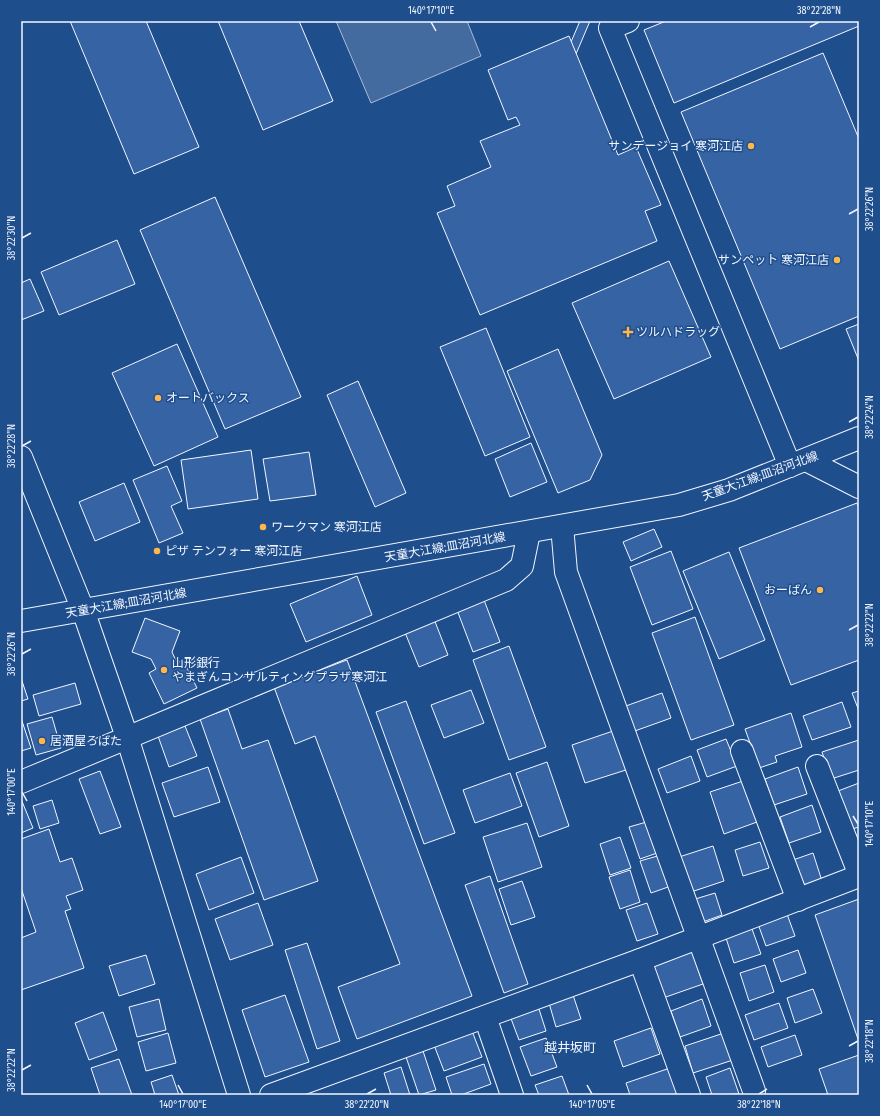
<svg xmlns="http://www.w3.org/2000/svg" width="880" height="1116" viewBox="0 0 880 1116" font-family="'Fira Sans Condensed','Noto Sans JP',sans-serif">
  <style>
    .water { fill: #446ba0; stroke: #a8bbd7 }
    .building { fill: #3563a3; stroke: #f2f6ff }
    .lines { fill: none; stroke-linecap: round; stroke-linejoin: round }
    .minor-casing { stroke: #f2f6ff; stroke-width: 24 }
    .major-casing { stroke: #f2f6ff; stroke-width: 24 }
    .minor { stroke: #1f4e8c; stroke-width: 22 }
    .major { stroke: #1f4e8c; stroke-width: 22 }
    .ticks { fill: none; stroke: #f2f6ff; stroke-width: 1.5 }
    .poi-dot { fill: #ffb74d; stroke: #1f4e8c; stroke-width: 1.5 }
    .labels { text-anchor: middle; stroke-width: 3; stroke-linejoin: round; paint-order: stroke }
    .poi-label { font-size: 12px; fill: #f2f6ff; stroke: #1f4e8c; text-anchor: start }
    .street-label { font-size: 12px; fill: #f2f6ff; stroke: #1f4e8c }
    .neighbourhood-label { font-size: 13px; fill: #f2f6ff; stroke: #1f4e8c }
    .neatline { fill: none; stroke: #f2f6ff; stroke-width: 1.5 }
    .ticks-label { font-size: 10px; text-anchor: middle; fill: #f2f6ff }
  </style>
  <rect width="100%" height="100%" fill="#1f4e8c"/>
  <polygon class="water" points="336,21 467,21 481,56 371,103"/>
  <g class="building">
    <polygon points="70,21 146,21 199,147 134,174"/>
    <polygon points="218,21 299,21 333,101 263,130"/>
    <polygon points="580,21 590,21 576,54 571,42"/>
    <polygon points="666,21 859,21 859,26 674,103 644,30"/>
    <polygon points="569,36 618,155 636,147 661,205 645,211 657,241 480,315 437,213 455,206 447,186 491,167 480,141 520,125 516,117 508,120 488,70"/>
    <polygon points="823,53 859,139 859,316 780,349 681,112"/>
    <polygon points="215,197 301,397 225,429 140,230"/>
    <polygon points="117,240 135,284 59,315 41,272"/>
    <polygon points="669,261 711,357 614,399 572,303"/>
    <polygon points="30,279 44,311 21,320 21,283"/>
    <polygon points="859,324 859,361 846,329"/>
    <polygon points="486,328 530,437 485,456 440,347"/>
    <polygon points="177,344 218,437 154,466 112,373"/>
    <polygon points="558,349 602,455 590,480 558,493 507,371"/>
    <polygon points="358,381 406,493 375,507 327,395"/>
    <polygon points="531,443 547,482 510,497 495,459"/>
    <polygon points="251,450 258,499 188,509 181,460"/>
    <polygon points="309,452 316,495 270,501 263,459"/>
    <polygon points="167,466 182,501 171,506 183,533 159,543 133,480"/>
    <polygon points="124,483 140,522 95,541 79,502"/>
    <polygon points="857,503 859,508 859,660 791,685 739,548"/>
    <polygon points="654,529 662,547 631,561 623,542"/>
    <polygon points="671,551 693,609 652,625 630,567"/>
    <polygon points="729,552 765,640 719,659 683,571"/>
    <polygon points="357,576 372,615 306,642 290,604"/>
    <polygon points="484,600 500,642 473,652 457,610"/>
    <polygon points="695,617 734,725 691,740 652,633"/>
    <polygon points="145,618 180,631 172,652 177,663 183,660 197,688 164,704 149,673 156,669 151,659 132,652"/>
    <polygon points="434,619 448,655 419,667 404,630"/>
    <polygon points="509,646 546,747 509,760 473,660"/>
    <polygon points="347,660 472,996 357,1039 338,987 400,964 315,736 295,744 274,687"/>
    <polygon points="21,678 28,699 21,701"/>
    <polygon points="75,683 81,704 39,716 33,695"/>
    <polygon points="471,690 484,723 444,738 431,705"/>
    <polygon points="859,691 859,711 852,693"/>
    <polygon points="662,693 671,718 632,732 623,707"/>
    <polygon points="406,701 455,833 424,844 376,712"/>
    <polygon points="842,702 851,727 812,740 803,716"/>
    <polygon points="228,709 242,749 268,740 318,881 264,900 200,719"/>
    <polygon points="791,713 802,747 775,756 777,762 759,768 745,729"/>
    <polygon points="52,717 61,748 36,755 27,724"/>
    <polygon points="21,718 31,748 21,751"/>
    <polygon points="185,726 197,756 169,767 158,736"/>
    <polygon points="616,730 629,769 585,783 572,745"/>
    <polygon points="726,739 737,766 707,777 697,750"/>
    <polygon points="859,740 859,770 831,779 822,752"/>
    <polygon points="691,756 700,781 667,793 658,769"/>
    <polygon points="547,762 569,826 539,837 516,773"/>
    <polygon points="208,767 220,802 174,817 162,783"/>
    <polygon points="798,767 807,794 774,805 765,779"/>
    <polygon points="100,771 121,827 100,834 79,779"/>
    <polygon points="510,773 522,806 475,823 463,790"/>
    <polygon points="743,781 757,822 724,834 710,792"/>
    <polygon points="859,783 859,827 852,829 838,791"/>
    <polygon points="21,799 33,828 21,833"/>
    <polygon points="52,800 59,823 40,829 33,806"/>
    <polygon points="812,805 821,832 789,843 780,817"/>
    <polygon points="650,821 660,852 640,859 629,827"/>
    <polygon points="527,823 542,867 498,882 483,837"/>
    <polygon points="49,829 60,862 72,858 83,890 66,896 71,909 65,911 84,968 21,990 21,938 36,932 21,888 21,839"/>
    <polygon points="620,837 631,868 610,875 600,844"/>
    <polygon points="760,842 769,868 743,876 735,850"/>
    <polygon points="713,846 724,881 688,893 676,858"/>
    <polygon points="813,853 822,881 803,888 793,860"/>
    <polygon points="661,855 671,886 651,893 640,861"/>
    <polygon points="241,857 254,893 209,910 196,874"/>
    <polygon points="630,870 640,902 620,909 609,877"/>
    <polygon points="490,876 528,984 504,993 465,885"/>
    <polygon points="522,881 535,917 511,925 499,889"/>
    <polygon points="715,893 722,915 700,923 692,900"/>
    <polygon points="859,899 859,1042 815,915"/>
    <polygon points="258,903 273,945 230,960 215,919"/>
    <polygon points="647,903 658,934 637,941 626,910"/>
    <polygon points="787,914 795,936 766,946 758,924"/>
    <polygon points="752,929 761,954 734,963 726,938"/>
    <polygon points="307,943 340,1041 317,1049 285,950"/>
    <polygon points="798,950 806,973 781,982 773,959"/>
    <polygon points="692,952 703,984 663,998 652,966"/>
    <polygon points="146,955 155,984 119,996 109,966"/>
    <polygon points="765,965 774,992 749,1001 740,973"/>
    <polygon points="813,989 822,1013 795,1023 787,998"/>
    <polygon points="285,995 309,1062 265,1077 242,1010"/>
    <polygon points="573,995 581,1019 556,1027 549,1003"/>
    <polygon points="159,999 166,1030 137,1037 129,1007"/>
    <polygon points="702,999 711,1026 680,1037 671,1011"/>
    <polygon points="779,1003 788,1028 754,1040 745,1015"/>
    <polygon points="538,1006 546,1031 519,1040 510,1016"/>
    <polygon points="103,1012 117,1050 89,1060 75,1023"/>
    <polygon points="651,1028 660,1054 623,1067 614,1041"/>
    <polygon points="472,1031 482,1057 444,1071 434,1045"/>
    <polygon points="168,1033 176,1063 146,1071 138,1042"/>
    <polygon points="724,1033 733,1060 693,1073 685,1046"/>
    <polygon points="795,1035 802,1055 768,1067 761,1047"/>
    <polygon points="546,1038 557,1067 531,1076 520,1047"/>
    <polygon points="422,1048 436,1090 419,1095 405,1054"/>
    <polygon points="859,1055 859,1095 828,1095 819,1069"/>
    <polygon points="119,1059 132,1095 100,1095 91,1068"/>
    <polygon points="484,1064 491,1084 461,1095 452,1095 446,1077"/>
    <polygon points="401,1067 410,1095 391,1095 384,1073"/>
    <polygon points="670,1068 679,1095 630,1095 626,1083"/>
    <polygon points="730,1068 739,1094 712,1095 706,1077"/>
    <polygon points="172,1075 179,1095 155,1095 151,1082"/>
    <polygon points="562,1076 569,1095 539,1095 535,1085"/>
  </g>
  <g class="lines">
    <defs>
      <g id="minor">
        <polyline points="628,21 610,28 790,466"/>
        <polyline points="21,457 83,610 127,737 239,1095"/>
        <polyline points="806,460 859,487"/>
        <polyline points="562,526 566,572 754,1091"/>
        <polyline points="742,751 798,900"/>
        <polyline points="817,766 859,873"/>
        <polyline points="21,782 506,580 522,566 529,532"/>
        <polyline points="640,960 689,1095"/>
        <polyline points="485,1017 512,1095"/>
        <polyline points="271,1095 640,960 859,876"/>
      </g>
      <polyline id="major" points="21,621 679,505 729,490 859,438"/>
    </defs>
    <use href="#minor" class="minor-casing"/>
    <use href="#major" class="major-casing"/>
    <use href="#minor" class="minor"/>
    <use href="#major" class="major"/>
  </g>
  <path class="ticks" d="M431,22L436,31M810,27L819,22M849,214L858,209M22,238L31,233M849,422L858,417M22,446L31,441M849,630L858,625M22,654L31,649M22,792L27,801M853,816L858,824M849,1046L858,1041M22,1070L31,1065M178,1085L183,1094M587,1085L592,1094M367,1094L376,1089M759,1094L767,1089"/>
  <g class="poi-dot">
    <circle cx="751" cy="146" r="4"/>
    <circle cx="837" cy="260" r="4"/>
    <path d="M626 326h4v4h4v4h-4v4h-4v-4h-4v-4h4z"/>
    <circle cx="158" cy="398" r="4"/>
    <circle cx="263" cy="527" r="4"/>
    <circle cx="157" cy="551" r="4"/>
    <circle cx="820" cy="590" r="4"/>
    <circle cx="164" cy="670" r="4"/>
    <circle cx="42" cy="741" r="4"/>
  </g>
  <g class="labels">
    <g class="poi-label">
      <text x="743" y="150" text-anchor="end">サンデージョイ 寒河江店</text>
      <text x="829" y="264" text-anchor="end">サンペット 寒河江店</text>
      <text x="636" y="336">ツルハドラッグ</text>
      <text x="166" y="402">オートバックス</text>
      <text x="271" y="531">ワークマン 寒河江店</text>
      <text x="165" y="555">ピザ テンフォー 寒河江店</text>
      <text x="812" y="594" text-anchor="end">おーばん</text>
      <text x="172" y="667">山形銀行<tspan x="172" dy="14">やまぎんコンサルティングプラザ寒河江</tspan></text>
      <text x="50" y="745">居酒屋ろばた</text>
    </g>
    <g class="street-label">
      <text transform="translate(760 476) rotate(-20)" y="4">天童大江線;皿沼河北線</text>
      <text transform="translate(445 547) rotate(-10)" y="4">天童大江線;皿沼河北線</text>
      <text transform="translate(126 603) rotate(-10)" y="4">天童大江線;皿沼河北線</text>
    </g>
    <g class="neighbourhood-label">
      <text x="570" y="1052">越井坂町</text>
    </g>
  </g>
  <rect width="880" height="1116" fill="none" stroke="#1f4e8c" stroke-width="44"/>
  <rect x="22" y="22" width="836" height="1072" class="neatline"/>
  <g class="ticks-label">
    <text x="431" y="14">140°17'10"E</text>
    <text x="819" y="14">38°22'28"N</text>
    <text transform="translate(869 209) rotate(-90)" y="4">38°22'26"N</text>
    <text transform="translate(11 238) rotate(-90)" y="4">38°22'30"N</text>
    <text transform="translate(869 417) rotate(-90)" y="4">38°22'24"N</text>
    <text transform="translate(11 446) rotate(-90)" y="4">38°22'28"N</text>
    <text transform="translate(869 625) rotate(-90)" y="4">38°22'22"N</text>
    <text transform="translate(11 654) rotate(-90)" y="4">38°22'26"N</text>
    <text transform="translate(11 792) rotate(-90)" y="4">140°17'00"E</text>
    <text transform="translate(869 824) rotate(-90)" y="4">140°17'10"E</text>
    <text transform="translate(869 1041) rotate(-90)" y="4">38°22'18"N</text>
    <text transform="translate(11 1070) rotate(-90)" y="4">38°22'22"N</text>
    <text x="183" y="1108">140°17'00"E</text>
    <text x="367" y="1108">38°22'20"N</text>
    <text x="592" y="1108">140°17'05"E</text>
    <text x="759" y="1108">38°22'18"N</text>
  </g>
</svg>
